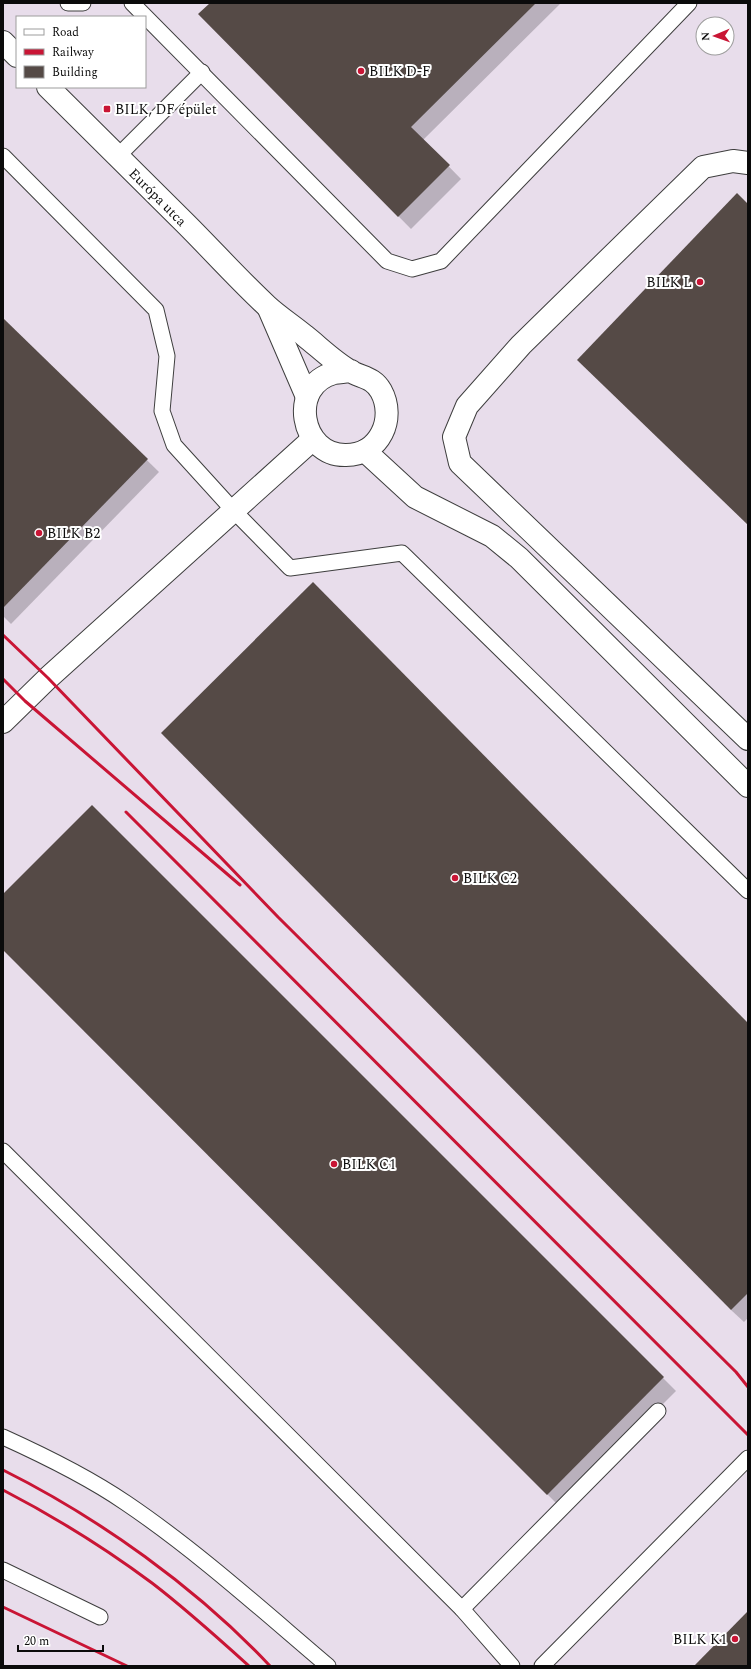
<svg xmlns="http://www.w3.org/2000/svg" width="751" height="1669" viewBox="0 0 751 1669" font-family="Spectral,serif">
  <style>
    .industrial { fill: #e8ddeb; fill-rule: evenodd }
    .shadow { fill: #0003 }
    .building { fill: #554a46 }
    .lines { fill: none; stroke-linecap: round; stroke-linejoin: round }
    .service-casing { stroke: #3e3e3e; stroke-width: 17 }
    .minor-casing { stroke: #3e3e3e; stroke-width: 24 }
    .service { stroke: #fff; stroke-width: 15 }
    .minor { stroke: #fff; stroke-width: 22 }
    .rail { stroke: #c91535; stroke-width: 3 }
    .poi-dot { fill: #c91535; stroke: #fff; stroke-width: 1.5 }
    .labels { text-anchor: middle; stroke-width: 4; stroke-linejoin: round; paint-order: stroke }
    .poi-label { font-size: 14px; fill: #0b0b0b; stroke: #fff; text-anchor: start }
    .street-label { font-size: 14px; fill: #0b0b0b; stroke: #fff }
  </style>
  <rect width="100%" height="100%" fill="#fff8e9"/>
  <path class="industrial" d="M3,3H748V1666H3ZM17,17H145V87H17ZM703,24H727V48H703Z"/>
  <g class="shadow">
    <polygon points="211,3 266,3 269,5 271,3 561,3 423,140 461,179 411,229 199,14"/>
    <polygon points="3,319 159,472 11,624 3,616"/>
    <polygon points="92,806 676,1391 560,1507 3,948 3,896"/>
    <polygon points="748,1024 748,1318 744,1322 731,1310"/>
  </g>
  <g class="building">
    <polygon points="210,3 268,4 536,3 411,127 450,165 398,217 198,14"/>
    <polygon points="737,193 748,204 748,525 577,360"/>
    <polygon points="3,318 148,459 3,608"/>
    <polygon points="313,582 748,1023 748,1293 731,1310 161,733"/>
    <polygon points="92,805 664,1377 547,1495 3,950 3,894"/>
    <polygon points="748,1611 748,1666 694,1666"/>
  </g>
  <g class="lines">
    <defs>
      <g id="service">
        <polyline points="68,3 83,3"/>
        <polyline points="132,3 387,261 412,269 441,261 689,3"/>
        <polyline points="3,156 156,310 167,356 162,411 174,445 234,511 290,568 402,553 748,891"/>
        <polyline points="118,156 202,72"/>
        <polyline points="3,1151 462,1609 512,1666"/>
        <path d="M3,1437C45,1456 88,1477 126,1503C197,1551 262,1610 328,1666"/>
        <polyline points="3,1570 100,1617"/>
        <polyline points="462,1609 658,1411"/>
        <polyline points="542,1666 748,1458"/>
      </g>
      <g id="minor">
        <polyline points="3,42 17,56"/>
        <path d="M48,87C94,133 140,178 186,224C213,251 239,280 267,306C279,317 293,326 305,336C319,347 334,362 350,371C362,378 373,377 381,391C396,418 380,455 346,455C300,456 288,385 334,373C339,372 345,372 351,371"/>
        <polyline points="748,163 733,161 703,167 521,345 467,406 454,437 460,463 748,739"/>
        <polyline points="269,309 307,397"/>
        <polyline points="365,451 415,497 492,536 519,558 748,786"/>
        <polyline points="3,722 48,678 313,439"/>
      </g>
    </defs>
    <use href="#service" class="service-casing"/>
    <use href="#minor" class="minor-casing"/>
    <use href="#service" class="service"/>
    <use href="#minor" class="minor"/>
    <g class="rail">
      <polyline points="3,635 48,678 278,917 736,1372 748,1387"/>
      <polyline points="3,679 25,701 240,885"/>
      <polyline points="126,812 748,1435"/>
      <path d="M3,1470C99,1518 197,1588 270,1666"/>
      <path d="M3,1490C55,1517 105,1548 152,1583C186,1609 218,1638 249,1666"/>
      <polyline points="3,1607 127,1666"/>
    </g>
  </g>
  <g class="poi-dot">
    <circle cx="361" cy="71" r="4"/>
    <rect x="103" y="105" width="8" height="8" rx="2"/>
    <circle cx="700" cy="282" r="4"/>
    <circle cx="39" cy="533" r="4"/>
    <circle cx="455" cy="878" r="4"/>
    <circle cx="334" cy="1164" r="4"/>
    <circle cx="735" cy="1639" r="4"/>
  </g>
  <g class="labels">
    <g class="poi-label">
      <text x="369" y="76">BILK D-F</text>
      <text x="115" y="114">BILK, DF épület</text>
      <text x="692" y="287" text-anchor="end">BILK L</text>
      <text x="47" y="538">BILK B2</text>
      <text x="463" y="883">BILK C2</text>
      <text x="342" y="1169">BILK C1</text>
      <text x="727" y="1644" text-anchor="end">BILK K1</text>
    </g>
    <g class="street-label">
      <text transform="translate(158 197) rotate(45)" y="5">Európa utca</text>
    </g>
  </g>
  <rect width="751" height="1669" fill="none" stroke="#0b0b0b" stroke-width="8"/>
  <rect x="16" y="16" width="130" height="72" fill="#ffffff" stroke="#9d9d9d"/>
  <rect x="24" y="29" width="20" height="6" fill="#ffffff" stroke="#9d9d9d"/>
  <text x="52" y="36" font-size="12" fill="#0b0b0b">Road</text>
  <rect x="24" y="49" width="20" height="6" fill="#c91535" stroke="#9d9d9d"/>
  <text x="52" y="56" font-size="12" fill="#0b0b0b">Railway</text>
  <rect x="24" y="66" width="20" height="12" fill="#554a46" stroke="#9d9d9d"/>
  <text x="52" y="76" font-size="12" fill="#0b0b0b">Building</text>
  <g transform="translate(715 36) rotate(268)"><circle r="19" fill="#ffffff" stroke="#9d9d9d"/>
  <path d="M0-3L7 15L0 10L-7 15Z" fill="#c91535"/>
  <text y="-6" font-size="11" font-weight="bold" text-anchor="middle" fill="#0b0b0b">N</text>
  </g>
  <path d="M18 1645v6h85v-6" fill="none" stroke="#0b0b0b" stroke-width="2"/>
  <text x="24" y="1645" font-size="12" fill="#0b0b0b" stroke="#ffffff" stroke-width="3" paint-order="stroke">20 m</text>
</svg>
